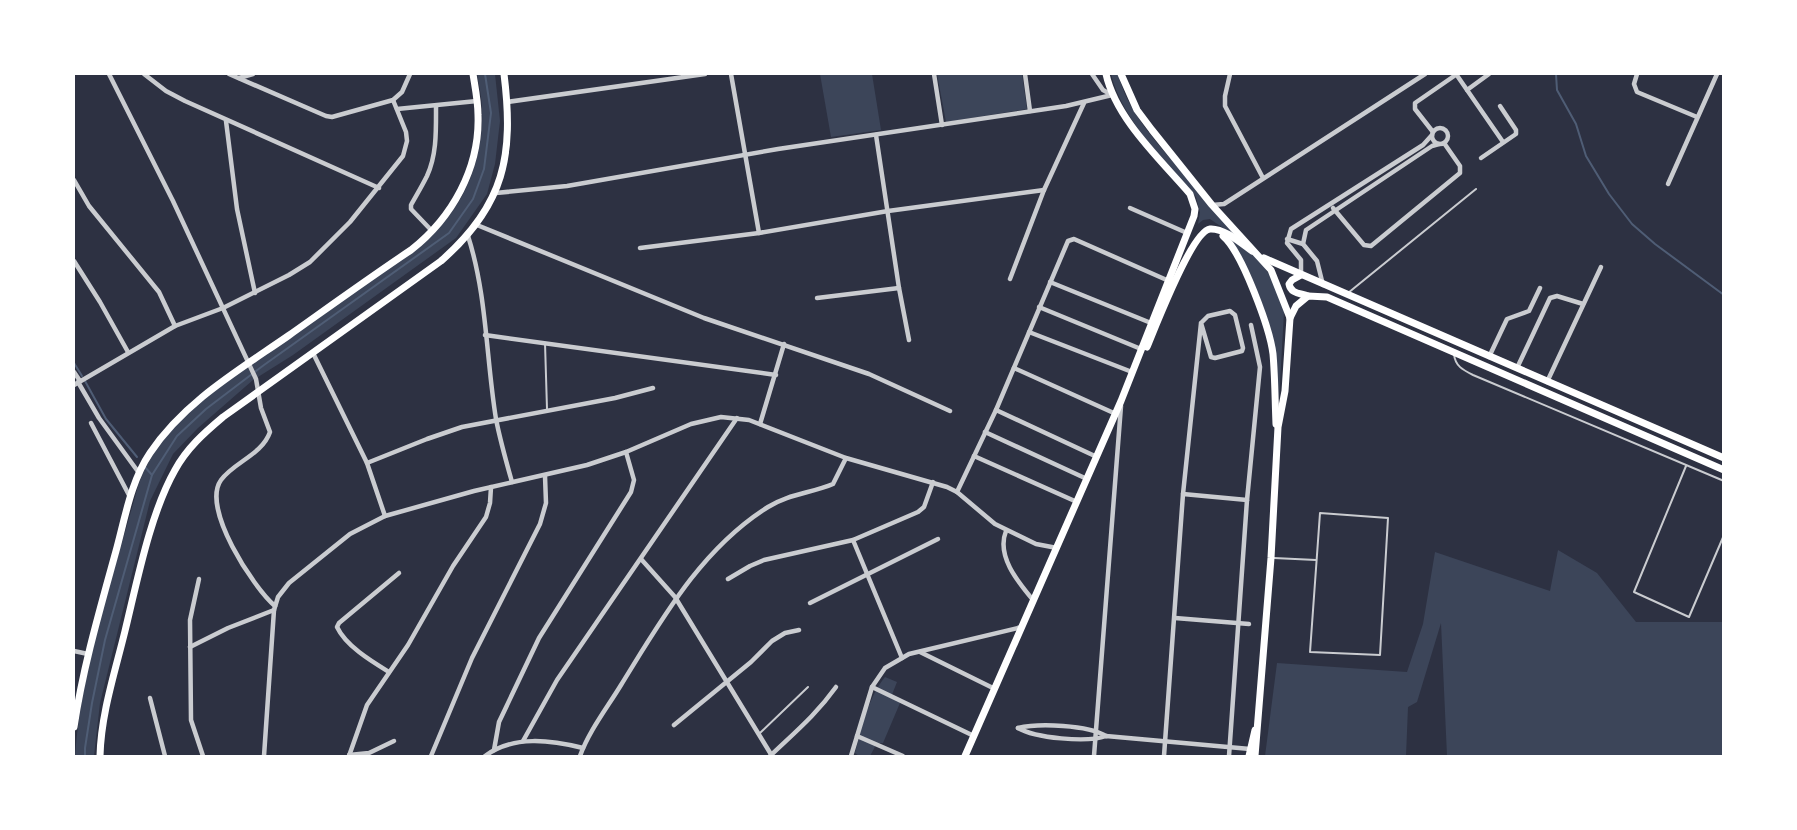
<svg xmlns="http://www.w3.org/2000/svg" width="1797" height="830" viewBox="0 0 1797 830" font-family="'Noto Serif',serif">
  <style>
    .green { fill: #3c4559 }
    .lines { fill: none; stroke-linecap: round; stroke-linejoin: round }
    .stream { stroke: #4f5d75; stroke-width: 2 }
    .service { stroke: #caccd0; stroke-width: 2 }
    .minor { stroke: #caccd0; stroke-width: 4.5 }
    .primary { stroke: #fff; stroke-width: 7 }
    .trunk { stroke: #fff; stroke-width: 7 }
  </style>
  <rect width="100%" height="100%" fill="#2d3142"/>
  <g class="green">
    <path d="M477,74H495L500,121L495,164L487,194L456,238L293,355L253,380L198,428L173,454L150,501L100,703L94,756H75C82,664 114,575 138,486C153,446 174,425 205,396L417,247C425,240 434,233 441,225C469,196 484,150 482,110C482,98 479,86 477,74Z"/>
    <polygon points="820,74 872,74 881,130 831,137"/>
    <polygon points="937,74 1022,74 1027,109 946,122"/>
    <path d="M1111,74H1118C1127,109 1151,136 1174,163C1195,189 1218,214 1241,240L1210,219L1203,220L1198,224L1200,212L1196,197C1165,160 1123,122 1111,74Z"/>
    <path d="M1229,238L1256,257L1264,267L1271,277L1284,312L1279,401C1278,383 1278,363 1274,345C1266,306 1251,271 1229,238Z"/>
    <polygon points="1558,550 1597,573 1636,622 1723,622 1723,756 1447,756 1441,623 1417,702 1408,707 1406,756 1265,756 1277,663 1407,672 1423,624 1435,552 1550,591"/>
    <path d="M885,677L897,682L891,697L900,703L883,743H877L870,756H859L855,753C862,727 868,698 885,677Z"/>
  </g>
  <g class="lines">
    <g class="stream">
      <polyline points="1556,74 1557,90 1576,124 1586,156 1609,194 1632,224 1655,244 1724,295"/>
      <polyline points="74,363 82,376"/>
      <polyline points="85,381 106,419 137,457"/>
      <polyline points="144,466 152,475"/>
      <polyline points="85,756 85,748 92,703 105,640 152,475 177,436 206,409 264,365 449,233 473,199 484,169 491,113 485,74"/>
    </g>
    <g class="service">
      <polyline points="1348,293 1476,189"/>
      <polyline points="545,343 547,409"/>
      <path d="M1454,354C1455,366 1463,370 1473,375L1724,481"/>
      <polyline points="1686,466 1634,592 1689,617 1724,535"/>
      <polygon points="1320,513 1388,518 1380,655 1310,652"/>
      <polyline points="1274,558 1316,560"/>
      <polyline points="760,733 808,687"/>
    </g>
    <g class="minor">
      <path d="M109,74L173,201L256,379L261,408L270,432C262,455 234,462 221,480C201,508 253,587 275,606"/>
      <polyline points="144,74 166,91 185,101 379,188"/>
      <polyline points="229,74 326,116 332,117 393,100 402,92 410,74"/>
      <polyline points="731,74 759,233"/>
      <polyline points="934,74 942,125"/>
      <polyline points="1025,74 1030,111"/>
      <polyline points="1092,74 1103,90 1112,95"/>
      <polyline points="1230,74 1225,96 1225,106 1263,178"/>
      <polyline points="1456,74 1503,142"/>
      <polyline points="1637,74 1634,84 1637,92 1697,117"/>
      <polyline points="239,78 253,74"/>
      <polyline points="1467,90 1489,74"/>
      <polyline points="507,102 705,74"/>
      <polyline points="397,109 477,101"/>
      <polyline points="226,121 237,209 255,293"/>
      <circle cx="1440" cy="136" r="8"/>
      <polyline points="1433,132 1415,109 1415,103 1457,74"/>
      <polyline points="876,135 899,288 909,340"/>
      <polyline points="1481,158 1516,134 1516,130 1500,106"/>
      <polyline points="74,180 89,206 159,292 175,326"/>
      <polyline points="1668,184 1717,74"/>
      <polyline points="496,193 567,186 778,149 1066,106 1112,95"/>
      <polyline points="1212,205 1224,204 1425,74"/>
      <polyline points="1130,208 1187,233"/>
      <polyline points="1333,208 1364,245 1371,246 1460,173 1460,166 1444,143"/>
      <polyline points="477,225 704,318 869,374 950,411"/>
      <path d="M432,231L411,209V205C416,196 422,186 427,176C437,154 436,130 436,106"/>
      <path d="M468,236C487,295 486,358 496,419C500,440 506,461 512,482"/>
      <polyline points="1287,239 1303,244"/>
      <polyline points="640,248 759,233 888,211 1044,190"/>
      <polyline points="74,261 100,302 128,352"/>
      <polyline points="1301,275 1301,260 1287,243 1291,229 1423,145 1432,135"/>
      <polyline points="1010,279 1044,190 1084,103"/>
      <polyline points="1050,282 1151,323"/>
      <polyline points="1323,285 1317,261 1303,244 1306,230 1432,146 1439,144"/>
      <polyline points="817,298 899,288"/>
      <polyline points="1039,307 1141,349"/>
      <polyline points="1029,332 1132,372"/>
      <polyline points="485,335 776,375"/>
      <polyline points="313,353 367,463 385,516"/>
      <polyline points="1489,357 1507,319 1529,311 1540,288"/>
      <polyline points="1014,368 1116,414"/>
      <polyline points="1517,368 1550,298 1557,296 1583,304"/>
      <polyline points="74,372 80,381"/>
      <polyline points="78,382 99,418 139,473"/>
      <polyline points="1547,382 1601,267"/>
      <polyline points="74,385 175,326 223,308 289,275 310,262 350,222 403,156 407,141 406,132 393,100"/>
      <polyline points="996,410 1097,457"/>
      <polyline points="91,423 130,497"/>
      <polyline points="760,424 784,344"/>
      <polyline points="985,432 1087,479"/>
      <polyline points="974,456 1077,502"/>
      <polyline points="367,463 427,439 462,427 615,398 653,388"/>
      <polyline points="957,492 996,410 1068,241 1074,239 1169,281"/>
      <polyline points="1183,494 1247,500"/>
      <path d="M1006,531C996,556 1018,582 1033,600"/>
      <polyline points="853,540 902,658"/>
      <polyline points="641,559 675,597 772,756"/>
      <polyline points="199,579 190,620 191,720 203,756"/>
      <polyline points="728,579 750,566 764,560 853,540 918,512 924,507 933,482"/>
      <polyline points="810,603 938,539"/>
      <polyline points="1175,618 1249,624"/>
      <polyline points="190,647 228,628 274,610"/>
      <polyline points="74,651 88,654"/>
      <polyline points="920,652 995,689"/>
      <path d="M389,672C371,661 346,646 337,627L339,623L399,573"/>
      <polyline points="872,687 974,736"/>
      <polyline points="150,698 165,756"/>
      <polyline points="674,725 751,662 772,641 785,633 799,630"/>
      <path d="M1018,728C1035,738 1087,743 1106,736L1250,749"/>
      <path d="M1018,728C1039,723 1088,725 1106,736"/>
      <polyline points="857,736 903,756"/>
      <polyline points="523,741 557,680 737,418"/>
      <polyline points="494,750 499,722 539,638 631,492 634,480 626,452"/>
      <polyline points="349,755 369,753 394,741"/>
      <polyline points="264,756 274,610 278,597 289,583 350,534 385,516 474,491 587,465 626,452 691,424 721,417 749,420 846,458 947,487 957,492 995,524 1036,544 1057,548"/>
      <polyline points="349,756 367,705 408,645 453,566 486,517 490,503 491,487"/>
      <polyline points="431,756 472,658 540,524 546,503 545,476"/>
      <path d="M485,756C514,735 550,740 583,748"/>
      <path d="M580,756C589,731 607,708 621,685C662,619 701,549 768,507C788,494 812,493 833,484L846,458"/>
      <path d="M770,756C794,733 816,715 836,687"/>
      <polyline points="851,756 872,687 885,668 909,654 1022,627"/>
      <polyline points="1094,756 1121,406"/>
      <polyline points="1164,756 1183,494 1201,323 1208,316 1230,311 1235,315 1243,348 1242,351 1215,358 1211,357 1201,323"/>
      <polyline points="1229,756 1247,500 1260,367 1251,325"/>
    </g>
    <g class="primary">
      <polyline points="1121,74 1137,110 1152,130 1212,205 1271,270 1290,318 1285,391 1278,427 1271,558 1255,756"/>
      <path d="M1223,236C1242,252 1270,329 1273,354C1275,377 1275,401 1276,424"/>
      <polyline points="1264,258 1724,458"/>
      <path d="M1301,275L1292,280L1289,284C1291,294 1300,293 1308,296"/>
      <polyline points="1290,318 1296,306 1308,296 1327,297 1724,470"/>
      <path d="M1147,347C1155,328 1192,231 1210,229C1224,228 1241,243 1252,251"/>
      <path d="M965,756L1121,401L1194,216L1195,209L1190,194C1160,159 1116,119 1106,74"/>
      <polyline points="1249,756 1255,730"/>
    </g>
    <g class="trunk">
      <path d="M74,727C83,667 100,609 116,551C125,518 131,481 150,453C184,402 239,370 288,336C329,307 369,278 411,250C452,218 480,168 478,115C478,101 475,87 473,74"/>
      <path d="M100,756C101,714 115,672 125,631C137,582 150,514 175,470C187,448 204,433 223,417L441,261C505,205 514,155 504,74"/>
    </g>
  </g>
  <rect width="1797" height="830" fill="none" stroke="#ffffff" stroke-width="150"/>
</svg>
